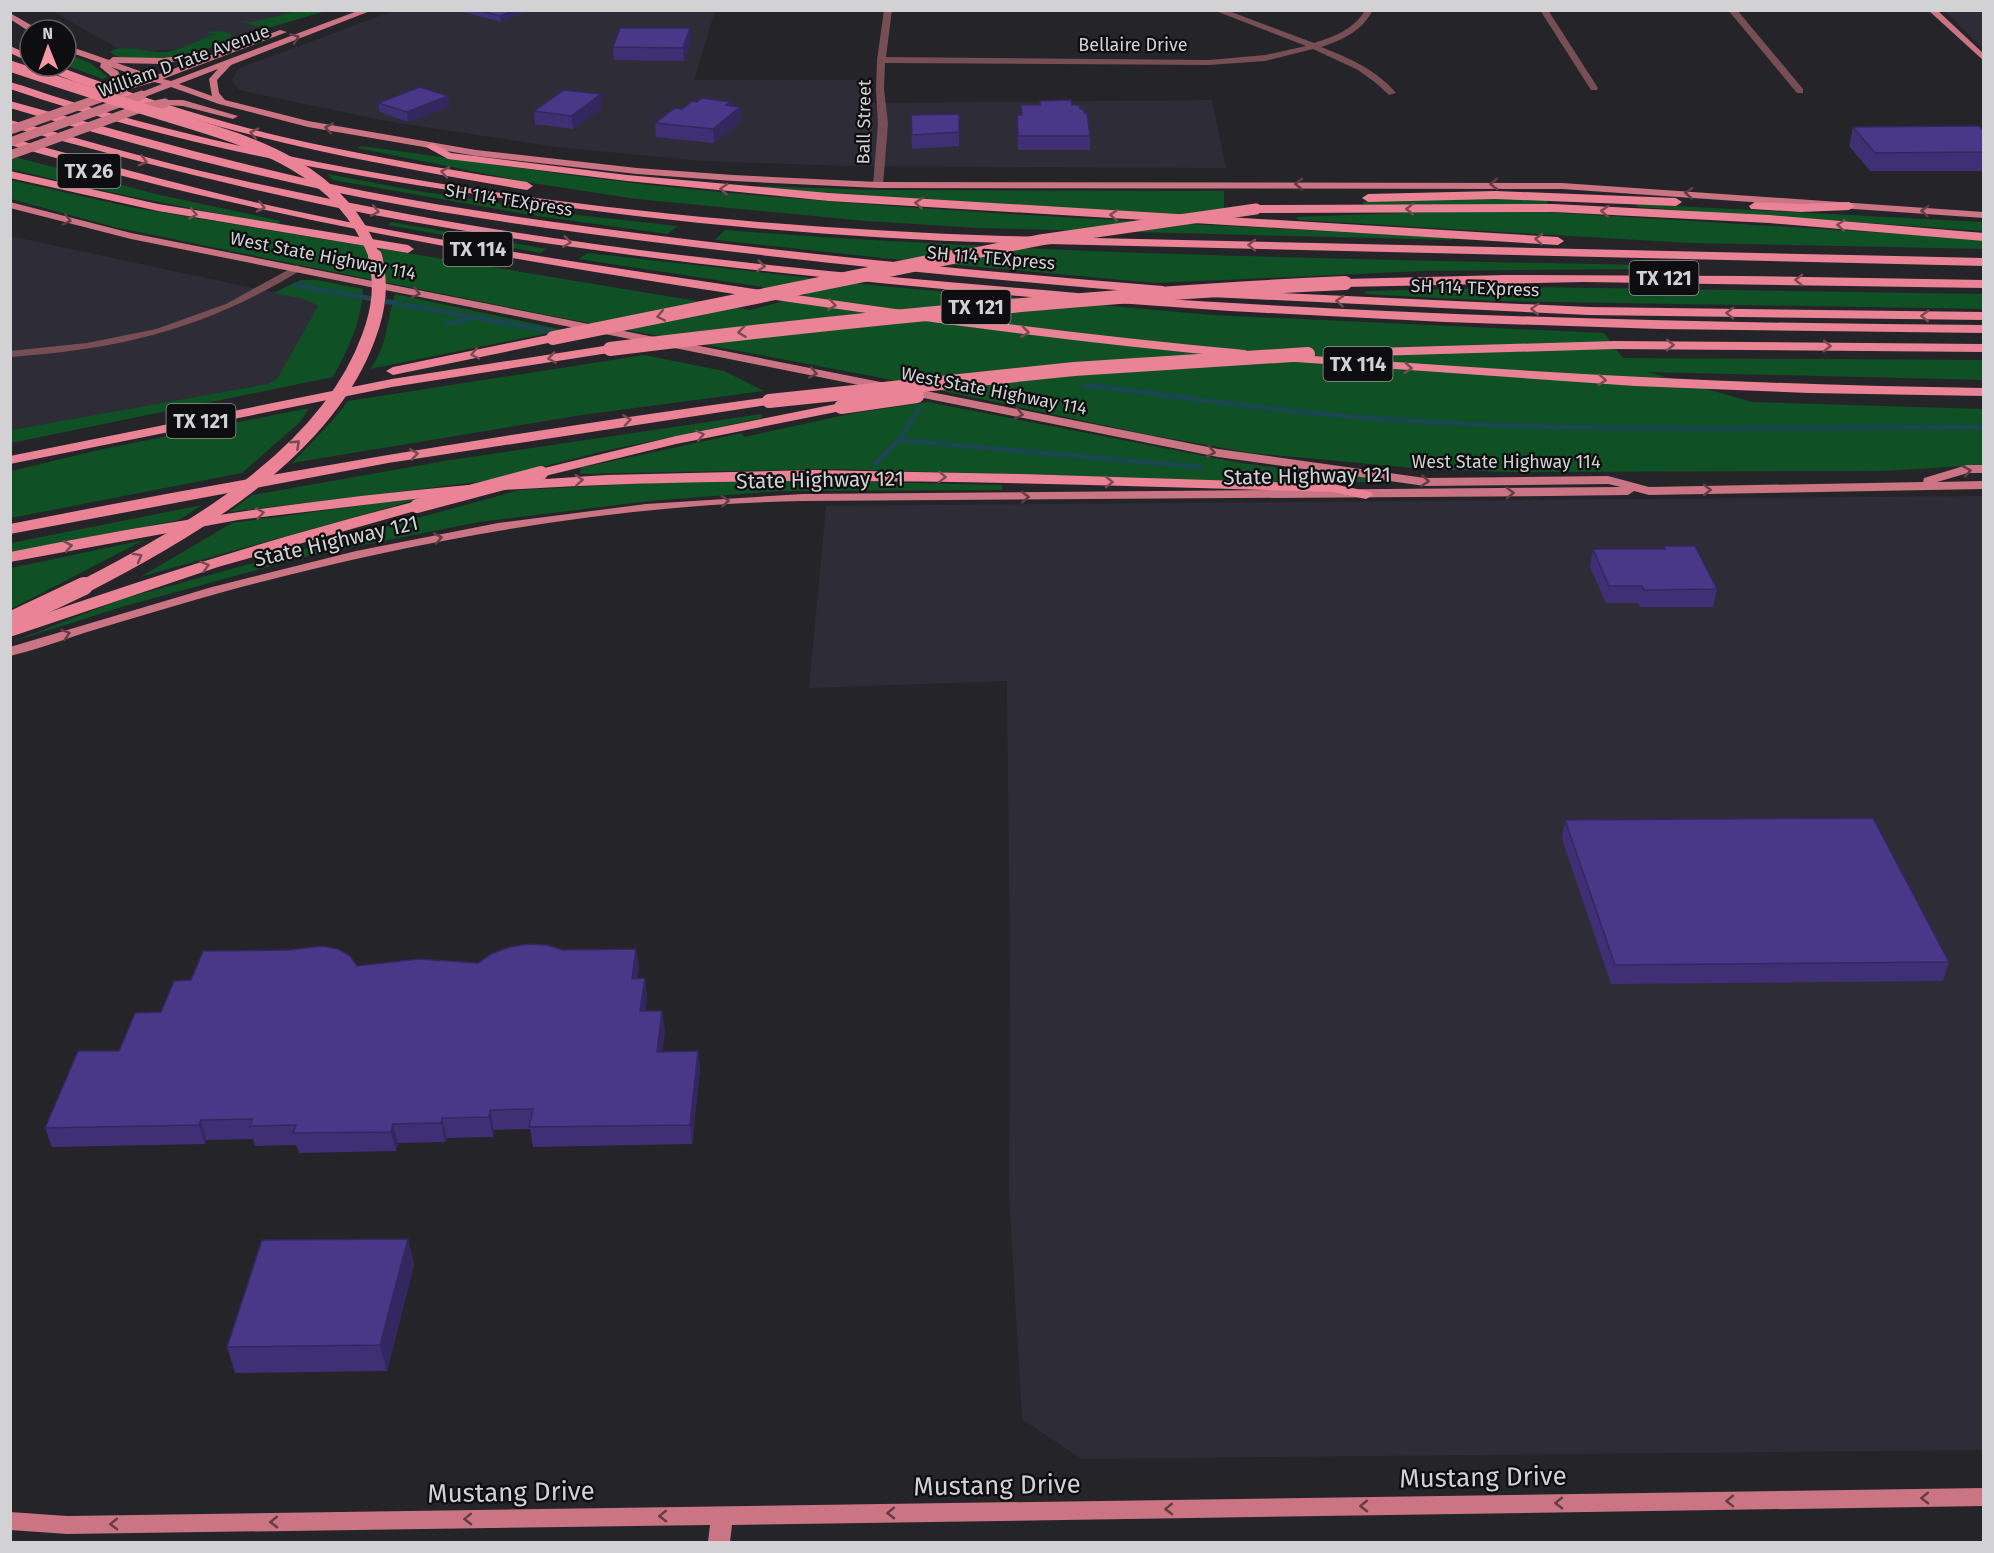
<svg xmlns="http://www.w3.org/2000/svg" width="1994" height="1553" viewBox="0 0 1994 1553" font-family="'Fira Sans',sans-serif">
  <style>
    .built { fill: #2e2d37 }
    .green { fill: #0f5024 }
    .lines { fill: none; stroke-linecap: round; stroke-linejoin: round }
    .stream { stroke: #19464f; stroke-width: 5 }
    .minor { fill: #784e55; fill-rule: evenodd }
    .major { fill: #ca7484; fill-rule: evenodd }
    .highway { fill: #eb8396; fill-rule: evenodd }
    .major-bridge { stroke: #ca7484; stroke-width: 9 }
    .highway-bridge-far2 { stroke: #eb8396; stroke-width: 11 }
    .highway-bridge-far1 { stroke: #eb8396; stroke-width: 14 }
    .highway-bridge { stroke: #eb8396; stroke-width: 18 }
    .wall { fill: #3f3075 }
    .shaded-wall { fill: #33275f }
    .building { fill: #493888; stroke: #33275f; stroke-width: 1.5 }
    .oneway { stroke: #633c44 }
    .oneway2 { stroke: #7c4853 }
    .labels { text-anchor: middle; stroke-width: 4.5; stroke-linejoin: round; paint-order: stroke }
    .far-street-label { font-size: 18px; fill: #d2d1d4; stroke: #0e0e10 }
    .shield { fill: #0e0e10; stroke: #979699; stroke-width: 1.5 }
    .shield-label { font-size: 20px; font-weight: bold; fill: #d2d1d4 }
    .street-label { font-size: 21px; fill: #d2d1d4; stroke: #0e0e10 }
    .near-street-label { font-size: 26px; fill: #d2d1d4; stroke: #0e0e10 }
  </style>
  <rect width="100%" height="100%" fill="#242429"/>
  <g class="built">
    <polygon points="53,11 315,11 202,48 125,53"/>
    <polygon points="393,11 715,11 694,80 872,80 870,103 1212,100 1226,168 844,166 703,161 556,147 386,121 239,90 231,80 240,68"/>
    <polygon points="1945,11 1983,11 1983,49"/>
    <polygon points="10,236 304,299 318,306 277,379 267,384 11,430"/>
    <polygon points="1983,496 1983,1450 1082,1459 1022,1419 1009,1195 1010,973 1007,681 809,688 826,506"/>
  </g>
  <g class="green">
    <polygon points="297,11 326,11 265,29 241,21 252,22"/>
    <path d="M221,31L234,35L230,36L232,41C205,50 133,71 110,52C122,43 150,53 164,52C180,51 198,40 213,35L220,36L206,32Z"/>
    <polygon points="66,53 90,63 108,77 102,79 66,65"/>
    <path d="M361,146C473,161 586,179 699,190C948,214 1200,224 1451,238L1452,240L978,228L865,221L636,199L526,182L357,148Z"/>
    <path d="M15,157L156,194L281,221L278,224C188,209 99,191 11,169L10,158Z"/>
    <polygon points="327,174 412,190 569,214 678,226 667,234 537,216 333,180"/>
    <polygon points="10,180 135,208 751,310 808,294 578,259 588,253 881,286 1213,315 1604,333 1623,358 1983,360 1983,380 1648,372 1752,402 1983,409 1983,465 1884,471 1508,472 1425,469 1251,453 1145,434 877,377 557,317 275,260 114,227 11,199"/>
    <polygon points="758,186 877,190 1224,191 1224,218 757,188"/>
    <polygon points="1505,197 1547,199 1548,205 1364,205 1362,202"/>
    <polygon points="1636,204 1983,222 1983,231 1637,207"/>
    <polygon points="1454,211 1547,212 1983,239 1984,249 1689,243 1299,220 1296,217"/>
    <polygon points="391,222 547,249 540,253 388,225"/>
    <path d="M725,230C1032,254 1340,259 1648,265L1651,269L1424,271L1156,283L882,258L715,240Z"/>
    <path d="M301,280H317L363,289C361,322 349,348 333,377L11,443V430L267,384L277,379L318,306L304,299L273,293Z"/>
    <polygon points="1535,287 1983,294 1984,309 1496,301 1365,294 1366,291"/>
    <path d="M395,294L564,330L370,369C387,348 387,319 395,294Z"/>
    <polygon points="644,355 724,371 764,391 582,415 292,463 332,421 348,401"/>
    <polygon points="928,402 1236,462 1313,473 1375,478 1387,482 1273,482 832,469 580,474 580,468 742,433 744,437 854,413"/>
    <polygon points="309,408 300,422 242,473 11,518 11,471 103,449"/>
    <polygon points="761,414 762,418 604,451 486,481 229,512 252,495 450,460"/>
    <polygon points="782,480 1002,485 1002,490 781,491 650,501 479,522 312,555 125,606 11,642 122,599 520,490 653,483"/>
    <polygon points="426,497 140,577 232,523"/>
    <polygon points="202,505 179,520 11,552 11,543"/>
    <polygon points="144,540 11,609 11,568"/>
  </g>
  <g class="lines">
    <g class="stream">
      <polyline points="295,285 550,331"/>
      <polyline points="447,324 471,318"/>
      <path d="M1084,385C1171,395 1258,409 1345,416C1557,434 1771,427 1984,427"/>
      <polyline points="899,440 1201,467"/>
      <polyline points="875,464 899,440 919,409"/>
    </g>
    <g class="minor">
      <path d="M884,10H892L886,57L1209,60L1265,55L1306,46L1213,10H1226L1314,43C1333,37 1355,29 1365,10H1373C1362,31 1343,40 1321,47C1349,58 1377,70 1396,93L1389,95L1376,83L1358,70L1313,49L1265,61L1209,65L885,63L884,89L888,124L883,185L878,188L873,185L878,124L876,89L877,60Z"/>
      <polygon points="1540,10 1548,10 1598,88 1597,90 1591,90"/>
      <polygon points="1728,10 1737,10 1803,89 1803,93 1797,93"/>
      <path d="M297,265L302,268L301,270C205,329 121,349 10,357V351L87,343L156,329L226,304Z"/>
    </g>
    <g class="major">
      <path d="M360,10H373L231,65L217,80L219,93L225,100L308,121L476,150L637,168L733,175L878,182L1562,183L1984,212V218L1562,189L878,188L733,181L637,174L476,156L308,127L219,104L171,87L142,98L139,97V93L162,84L154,82L120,92V88L146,79L111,67L118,71L121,78L109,88H103V84L112,77L100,67L101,63L66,51V45L109,60L113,57L163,58L193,54L197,57L163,64L117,63L154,76L280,30L287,32L163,79L171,81ZM218,69L209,79L212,96L179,84Z"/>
      <polygon points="1928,10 1937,10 1984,54 1984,61"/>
      <polygon points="10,13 36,28 37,30 30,32 10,19"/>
      <polygon points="165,100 183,100 238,116 233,119 183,106 162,105 160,103"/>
      <path d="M10,202L131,233L1218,449L1425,478L1608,476L1649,487L1923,482L1924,478L1967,465H1984V473H1968L1937,482L1984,481V489L1649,495L1634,491L1628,495L1551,496L803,501C607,505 412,541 223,592C176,605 130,619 84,633C60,641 35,650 10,656V647L212,587L356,551L498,523L646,504L803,494L1621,487L1608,484L1425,486L1218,457L131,239L10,208Z"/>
      <polygon points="1984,1488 1984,1506 732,1525 730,1542 708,1542 710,1525 67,1534 10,1530 10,1512 67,1516"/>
    </g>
    <g class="highway">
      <polygon points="10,46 30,55 30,62 10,53"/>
      <path d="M42,66H57C129,93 204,118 279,136C361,155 444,169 527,182L533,186L527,190C387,166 248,141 114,94C96,88 54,77 42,66Z"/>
      <path d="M10,82C28,87 46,94 63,99C112,115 161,127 210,139C470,199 738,227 1004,236L1984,258V266L1004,243C826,238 651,221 475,194C317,171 161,140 10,89Z"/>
      <path d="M10,101C128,133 244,167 364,191C467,211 572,225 677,238C839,258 1001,273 1163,286L1169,290L1163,294C1001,281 839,265 677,245C572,232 467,218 364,198C244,174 127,143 10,108Z"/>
      <path d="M10,120C54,131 98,145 142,156C227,179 315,196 402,213C625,255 851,274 1077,293L1083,297L1077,301C853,282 629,260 407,221C273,197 142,163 10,127Z"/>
      <path d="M10,138C92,160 172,183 254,202C400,235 547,258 695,280C878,308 1061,333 1245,350L1252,354L1245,358C1061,341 878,316 695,288C464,252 235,211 10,145Z"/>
      <polygon points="432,143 451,153 627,175 829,193 1558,237 1564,241 1558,245 829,201 627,181 448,159 428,148 426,146"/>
      <polygon points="10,171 158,204 408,245 414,249 408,253 158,211 10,178"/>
      <polygon points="1496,191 1676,198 1682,202 1676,206 1496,199 1368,202 1362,198 1368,194"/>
      <polygon points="1755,202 1801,204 1849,202 1855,206 1849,210 1801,212 1751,209 1749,206"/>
      <polygon points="1554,204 1769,215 1984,233 1984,241 1769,223 1554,212 1256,213 1250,209 1256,205"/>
      <polygon points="1505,275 1744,276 1984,280 1984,288 1584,282 1345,287 1339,283 1345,279"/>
      <polygon points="1215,290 1589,307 1984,312 1984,320 1589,315 1210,297 1209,294"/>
      <path d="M1122,296C1409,316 1696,323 1984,325V333L1660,329L1445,322L1230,311L1117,303L1116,300L1117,297Z"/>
      <polygon points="553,334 558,335 560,338 558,341 393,375 386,371 393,367"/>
      <polygon points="1614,341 1984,344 1984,352 1614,349 1340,357 1333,353 1340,349"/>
      <polygon points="610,345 615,346 617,349 615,352 392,387 10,464 10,456 392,379"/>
      <path d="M1287,354C1519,372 1751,385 1984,388V396L1809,393L1635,386L1282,361L1280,358L1282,355Z"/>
      <path d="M769,397L774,398L776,401L774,404L388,463L10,534V524C262,474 515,432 769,397Z"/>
      <polygon points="841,403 848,407 846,410 676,444 541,477 534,473 536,470 676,436"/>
      <path d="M813,470L1021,474L1333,484L1371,492L1373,495L1366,499L1333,492C1056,484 779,473 502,490L495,486L502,482L606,475Z"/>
      <path d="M468,485L475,489L473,492L238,520L10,562V552C162,521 314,499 468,485Z"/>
      <path d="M417,501L425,506L422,509L218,567L10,637V626C144,578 280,536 417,501Z"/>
    </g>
    <g class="major-bridge">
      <polyline points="10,130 123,90"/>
      <polyline points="10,142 142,95"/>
      <polyline points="10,155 138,109 165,103"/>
    </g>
    <g class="highway-bridge-far2">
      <path d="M10,66C57,82 105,97 153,112C241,139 340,162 375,258"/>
      <polyline points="951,258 1040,240 1256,209"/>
    </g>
    <g class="highway-bridge-far1">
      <polyline points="553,338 958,256"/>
      <path d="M610,349C854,319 1099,294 1345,283"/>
      <polyline points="769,401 1074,369 1308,354"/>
      <polyline points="841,407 917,396"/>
      <polyline points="417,506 541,473"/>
      <path d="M81,588C187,534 327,454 369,336C379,309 382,285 375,256"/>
    </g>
    <polyline class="highway-bridge" points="10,621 84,586"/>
  </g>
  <g class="wall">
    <polygon points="456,10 531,10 501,22"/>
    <polygon points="690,28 691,41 684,61 614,60 613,47"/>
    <polygon points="378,103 450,106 408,122 380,112"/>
    <polygon points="1021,105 1072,105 1080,109 1090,136 1090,150 1018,150 1017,115 1021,115"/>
    <polygon points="731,106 740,107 741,121 714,143 656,137 655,123 682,109"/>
    <polygon points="602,108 573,129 535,124 534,111"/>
    <polygon points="959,114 959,146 912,149 911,115"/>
    <polygon points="1853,127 1983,152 1983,171 1870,171 1849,146"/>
    <polygon points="1664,546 1717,589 1713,607 1640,607 1638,603 1606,603 1590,567 1593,549 1663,549"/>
    <polygon points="1565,820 1949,962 1943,981 1611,984 1562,839"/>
    <polygon points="636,949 639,968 637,979 645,978 647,998 645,1011 665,1030 662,1051 698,1051 700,1070 692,1144 533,1147 530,1129 494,1130 493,1137 447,1138 445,1142 398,1143 396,1151 299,1153 296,1145 255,1146 253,1139 206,1140 205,1144 52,1147 45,1128 119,1051 161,1012 191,980 357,966 478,963 563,950"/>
    <polygon points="408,1239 414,1265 387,1371 235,1373 227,1347"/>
  </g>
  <g class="shaded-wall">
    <polygon points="514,10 531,10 501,22 500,16"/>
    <polygon points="690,28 691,41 684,61 683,48"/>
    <polygon points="601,94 602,108 573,129 571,116"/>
    <polygon points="448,96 450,106 408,122 407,112"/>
    <polygon points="731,102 732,114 740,107 741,121 714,143 713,129 726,105"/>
    <polygon points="636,949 639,968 634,998 632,979"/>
    <polygon points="645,978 647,998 642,1031 640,1011"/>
    <polygon points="662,1011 665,1030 659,1071 657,1052"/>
    <polygon points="698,1051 700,1070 692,1144 690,1125"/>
    <polygon points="490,1110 494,1130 493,1137 489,1117"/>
    <polygon points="442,1118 447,1138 445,1142 441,1123"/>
    <polygon points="201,1120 206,1140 205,1144 199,1125"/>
    <polygon points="393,1124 398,1143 396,1151 391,1132"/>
    <polygon points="408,1239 414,1265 387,1371 380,1345"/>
  </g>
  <g class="building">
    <polygon points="478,10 514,10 500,16"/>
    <polygon points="620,28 690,28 683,48 613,47"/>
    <polygon points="420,87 448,96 407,112 378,103"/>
    <polygon points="564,90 601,94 571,116 534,111"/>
    <polygon points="702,98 731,102 726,105 740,107 713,129 655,123 675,108 682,109 692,101 697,102"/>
    <polygon points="1071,100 1072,105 1079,105 1080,109 1083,109 1084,113 1087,113 1090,136 1018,136 1017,115 1022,115 1021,105 1040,105 1040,101"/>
    <polygon points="959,114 959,132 912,135 911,115"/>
    <polygon points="1979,126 1983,131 1983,152 1875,153 1853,127"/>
    <polygon points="1664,546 1695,546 1717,589 1644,590 1642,586 1609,586 1593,549 1665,549"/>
    <polygon points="1873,818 1949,962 1615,965 1565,820"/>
    <polygon points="529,944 547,945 563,950 636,949 632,979 645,978 640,1011 662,1011 657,1052 698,1051 690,1125 529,1127 533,1109 490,1110 489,1117 442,1118 441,1123 393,1124 391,1132 293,1133 296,1125 250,1126 252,1119 201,1120 199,1125 45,1128 78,1051 119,1051 135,1013 161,1012 174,981 191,980 203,951 289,950 322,946 338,949 350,956 357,966 419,959 478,963 493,953 510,947"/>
    <polygon points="408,1239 380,1345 227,1347 262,1240"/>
  </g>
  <defs><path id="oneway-chevron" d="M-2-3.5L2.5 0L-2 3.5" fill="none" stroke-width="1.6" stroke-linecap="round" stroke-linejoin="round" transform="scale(1.5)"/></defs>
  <g class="oneway">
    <use href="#oneway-chevron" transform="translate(295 38) rotate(-20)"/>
    <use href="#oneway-chevron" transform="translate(329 128) rotate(-170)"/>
    <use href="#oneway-chevron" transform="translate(1299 184) rotate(-180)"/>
    <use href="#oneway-chevron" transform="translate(1494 184) rotate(180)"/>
    <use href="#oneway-chevron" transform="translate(1689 193) rotate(-176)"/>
    <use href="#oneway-chevron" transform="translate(1925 211) rotate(-176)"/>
    <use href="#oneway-chevron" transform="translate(67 220) rotate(14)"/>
    <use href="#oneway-chevron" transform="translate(416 293) rotate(12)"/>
    <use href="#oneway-chevron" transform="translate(813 373) rotate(11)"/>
    <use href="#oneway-chevron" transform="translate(1019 414) rotate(12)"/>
    <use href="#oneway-chevron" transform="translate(1211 452) rotate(10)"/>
    <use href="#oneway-chevron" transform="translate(1967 471) rotate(-10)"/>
    <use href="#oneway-chevron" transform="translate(1425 481) rotate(4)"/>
    <use href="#oneway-chevron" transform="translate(1707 490) rotate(-1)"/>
    <use href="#oneway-chevron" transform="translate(1510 493) rotate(-1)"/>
    <use href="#oneway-chevron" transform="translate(1025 497) rotate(-1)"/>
    <use href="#oneway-chevron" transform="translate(725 501) rotate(-4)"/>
    <use href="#oneway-chevron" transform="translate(438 538) rotate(-10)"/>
    <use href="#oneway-chevron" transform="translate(66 634) rotate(-18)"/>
    <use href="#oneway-chevron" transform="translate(1925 1498) rotate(179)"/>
    <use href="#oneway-chevron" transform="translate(1730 1501) rotate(179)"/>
    <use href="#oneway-chevron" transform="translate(1559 1503) rotate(179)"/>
    <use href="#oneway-chevron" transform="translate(1364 1506) rotate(179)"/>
    <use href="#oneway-chevron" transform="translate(1169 1509) rotate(179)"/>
    <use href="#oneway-chevron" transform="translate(891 1513) rotate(179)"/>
    <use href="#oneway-chevron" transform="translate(663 1516) rotate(179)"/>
    <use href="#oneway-chevron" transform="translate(468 1519) rotate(179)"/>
    <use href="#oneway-chevron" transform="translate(274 1522) rotate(179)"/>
    <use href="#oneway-chevron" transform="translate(114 1524) rotate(179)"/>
  </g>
  <g class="oneway2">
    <use href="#oneway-chevron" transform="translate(254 133) rotate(-166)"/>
    <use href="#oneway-chevron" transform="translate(143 161) rotate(15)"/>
    <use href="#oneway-chevron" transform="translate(445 172) rotate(-170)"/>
    <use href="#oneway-chevron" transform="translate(724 189) rotate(-175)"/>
    <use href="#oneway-chevron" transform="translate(919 203) rotate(-176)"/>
    <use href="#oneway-chevron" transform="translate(261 207) rotate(13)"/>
    <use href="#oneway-chevron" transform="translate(1410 209) rotate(180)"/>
    <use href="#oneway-chevron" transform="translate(375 211) rotate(11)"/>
    <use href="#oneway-chevron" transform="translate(1605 211) rotate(-177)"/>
    <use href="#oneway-chevron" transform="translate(193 214) rotate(11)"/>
    <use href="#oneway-chevron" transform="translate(1114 215) rotate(-177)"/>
    <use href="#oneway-chevron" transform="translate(1841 225) rotate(-175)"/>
    <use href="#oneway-chevron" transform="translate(1539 239) rotate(-177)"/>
    <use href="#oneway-chevron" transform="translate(567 242) rotate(8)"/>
    <use href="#oneway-chevron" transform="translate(1252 245) rotate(-179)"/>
    <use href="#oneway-chevron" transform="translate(761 266) rotate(6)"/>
    <use href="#oneway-chevron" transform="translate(1799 280) rotate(-179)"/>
    <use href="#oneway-chevron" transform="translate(1340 301) rotate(-177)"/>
    <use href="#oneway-chevron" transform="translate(832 305) rotate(8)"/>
    <use href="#oneway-chevron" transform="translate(1535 309) rotate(-178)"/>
    <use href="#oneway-chevron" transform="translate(1730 313) rotate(-179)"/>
    <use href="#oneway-chevron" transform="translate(661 316) rotate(168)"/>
    <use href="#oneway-chevron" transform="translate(1925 316) rotate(-179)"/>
    <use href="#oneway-chevron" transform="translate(742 332) rotate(173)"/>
    <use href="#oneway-chevron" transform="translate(1025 332) rotate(7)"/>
    <use href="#oneway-chevron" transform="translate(1670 345)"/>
    <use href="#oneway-chevron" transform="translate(1827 346) rotate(1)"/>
    <use href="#oneway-chevron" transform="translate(475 354) rotate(168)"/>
    <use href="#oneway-chevron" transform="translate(552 358) rotate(171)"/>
    <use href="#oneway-chevron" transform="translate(1408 368) rotate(4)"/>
    <use href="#oneway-chevron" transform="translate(1602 380) rotate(3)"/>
    <use href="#oneway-chevron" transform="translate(627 420) rotate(-8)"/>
    <use href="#oneway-chevron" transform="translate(700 435) rotate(-12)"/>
    <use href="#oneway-chevron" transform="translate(296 444) rotate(-43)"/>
    <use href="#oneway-chevron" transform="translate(414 454) rotate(-9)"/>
    <use href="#oneway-chevron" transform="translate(942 477) rotate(2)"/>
    <use href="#oneway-chevron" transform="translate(579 480) rotate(-4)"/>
    <use href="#oneway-chevron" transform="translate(1109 482) rotate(1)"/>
    <use href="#oneway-chevron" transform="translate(260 513) rotate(-8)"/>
    <use href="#oneway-chevron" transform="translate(68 546) rotate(-10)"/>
    <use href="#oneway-chevron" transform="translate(138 557) rotate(-29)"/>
    <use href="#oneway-chevron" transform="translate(205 566) rotate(-16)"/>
  </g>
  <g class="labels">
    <g class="far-street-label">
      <text x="1133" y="51">Bellaire Drive</text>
      <text transform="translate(184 61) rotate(-20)" y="6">William D Tate Avenue</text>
      <text transform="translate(864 122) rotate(-89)" y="6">Ball Street</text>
      <text transform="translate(509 200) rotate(9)" y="6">SH 114 TEXpress</text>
      <text transform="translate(323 256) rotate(11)" y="6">West State Highway 114</text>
      <text transform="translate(991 258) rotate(5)" y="6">SH 114 TEXpress</text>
      <text transform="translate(1475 288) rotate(2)" y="6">SH 114 TEXpress</text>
      <text transform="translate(994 391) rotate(11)" y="6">West State Highway 114</text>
      <text x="1506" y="468">West State Highway 114</text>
    </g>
    <g class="shield">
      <rect x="57.5" y="154" width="63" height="34" rx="4.5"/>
      <rect x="443.5" y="232" width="69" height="34" rx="4.5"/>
      <rect x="1629.5" y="261" width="69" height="34" rx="4.5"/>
      <rect x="941.5" y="290" width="69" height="34" rx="4.5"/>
      <rect x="1323.5" y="347" width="69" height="34" rx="4.5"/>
      <rect x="166.5" y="404" width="69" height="34" rx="4.5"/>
    </g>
    <g class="shield-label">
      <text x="89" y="178">TX 26</text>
      <text x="478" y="256">TX 114</text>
      <text x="1664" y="285">TX 121</text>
      <text x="976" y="314">TX 121</text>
      <text x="1358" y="371">TX 114</text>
      <text x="201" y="428">TX 121</text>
    </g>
    <g class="street-label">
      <text transform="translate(1307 476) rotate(-1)" y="7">State Highway 121</text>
      <text transform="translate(820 480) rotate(-1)" y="7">State Highway 121</text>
      <text transform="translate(336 541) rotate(-13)" y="7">State Highway 121</text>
    </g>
    <g class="near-street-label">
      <text transform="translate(1483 1477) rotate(-1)" y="9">Mustang Drive</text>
      <text transform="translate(997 1485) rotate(-1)" y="9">Mustang Drive</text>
      <text transform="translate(511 1492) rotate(-1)" y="9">Mustang Drive</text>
    </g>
  </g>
  <rect width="1994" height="1553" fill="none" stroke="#d2d1d4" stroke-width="24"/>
  <g transform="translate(48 48) rotate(359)"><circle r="28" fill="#0e0e10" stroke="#5c5c5e" stroke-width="1.5"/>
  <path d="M0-4.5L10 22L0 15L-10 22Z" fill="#f49aa6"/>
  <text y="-9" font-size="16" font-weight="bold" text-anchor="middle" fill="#d2d1d4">N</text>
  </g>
</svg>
